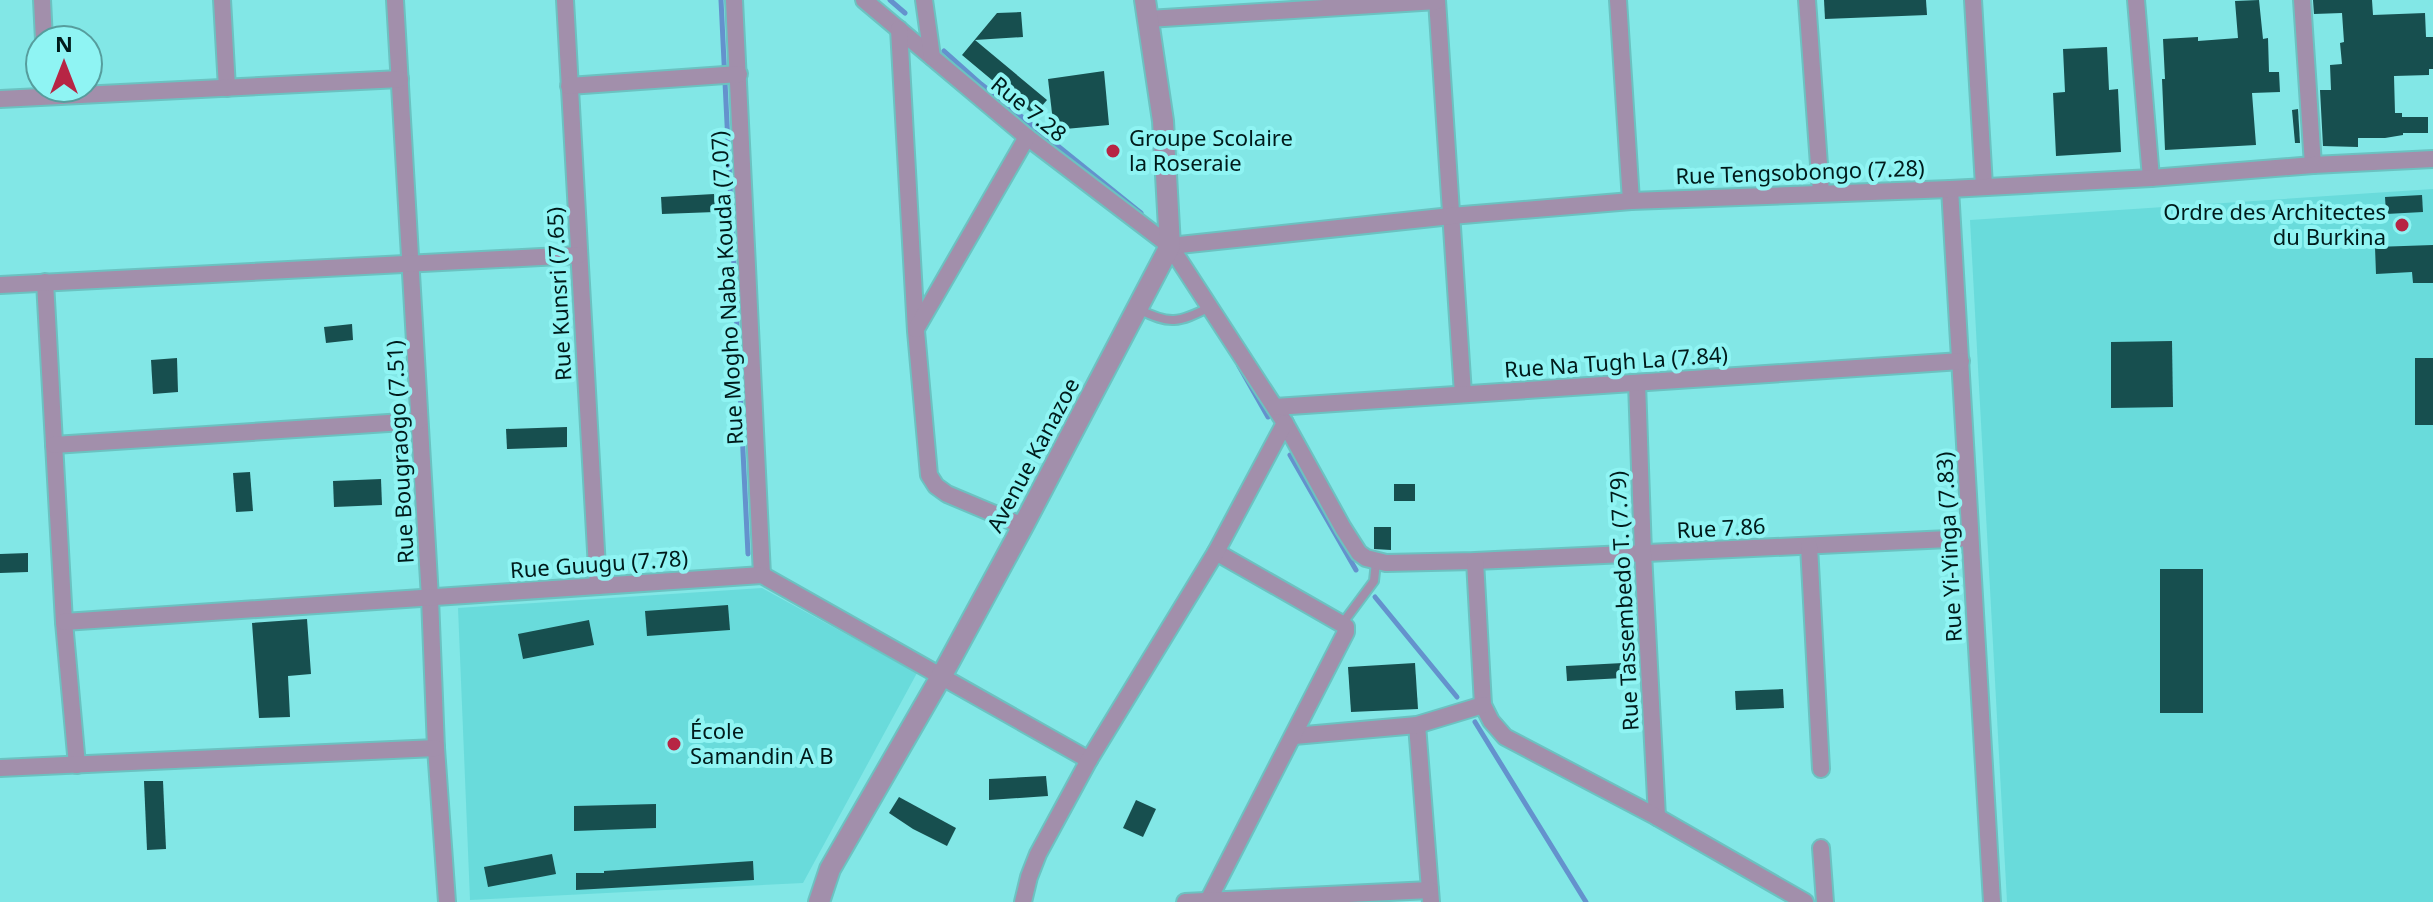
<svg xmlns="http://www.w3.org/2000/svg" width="2433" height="902" viewBox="0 0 2433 902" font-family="'Noto Sans',sans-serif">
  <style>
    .built { fill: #69dbdb }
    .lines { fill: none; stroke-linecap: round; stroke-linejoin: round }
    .stream { stroke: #6492cd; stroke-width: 5 }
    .building { fill: #174f4f }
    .service-casing { stroke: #6bc2c1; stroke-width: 12 }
    .minor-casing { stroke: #6bc2c1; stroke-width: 20 }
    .tertiary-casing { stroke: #6bc2c1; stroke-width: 24 }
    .service { stroke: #a28fab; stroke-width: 8 }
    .minor { stroke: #a28fab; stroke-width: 16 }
    .tertiary { stroke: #a28fab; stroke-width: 20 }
    .poi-dot { fill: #b72544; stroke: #8ff4f3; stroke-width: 3 }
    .labels { text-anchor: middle; stroke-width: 8; stroke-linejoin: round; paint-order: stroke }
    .street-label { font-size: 22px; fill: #001b1b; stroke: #8ff4f3 }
    .poi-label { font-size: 22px; fill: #001b1b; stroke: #8ff4f3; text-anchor: start }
  </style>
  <rect width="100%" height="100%" fill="#82e7e6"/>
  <g class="built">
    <polygon points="2433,189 2433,902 2007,902 1970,220"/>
    <polygon points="762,588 917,673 803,883 470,900 458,608"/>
  </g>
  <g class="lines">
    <g class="stream">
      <polyline points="721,0 748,554"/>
      <polyline points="890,0 905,13"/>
      <polyline points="944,51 981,84 1141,213"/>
      <polyline points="1239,366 1268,417"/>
      <polyline points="1290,455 1356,570"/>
      <polyline points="1375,597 1457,697"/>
      <polyline points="1475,722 1586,902"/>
    </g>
  </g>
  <g class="building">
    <polygon points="1824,0 1926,0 1927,15 1825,19"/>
    <polygon points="2259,0 2263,39 2268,38 2269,72 2279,72 2280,92 2252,93 2256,145 2165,150 2162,79 2165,79 2163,39 2198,37 2198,41 2238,38 2235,1"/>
    <polygon points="2313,0 2372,0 2373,15 2425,13 2426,37 2433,37 2433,69 2429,69 2429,75 2394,76 2395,113 2402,113 2402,117 2428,117 2428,133 2403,133 2403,135 2385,138 2358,138 2358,147 2323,146 2320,90 2331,90 2330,65 2342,64 2340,43 2344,42 2342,13 2314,14"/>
    <polygon points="1021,12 1023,37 975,40 1047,100 1034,115 962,55 997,13"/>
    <polygon points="2107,47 2109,90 2118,89 2121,152 2056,156 2053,93 2065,92 2063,49"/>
    <polygon points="1104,71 1109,125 1054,130 1048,79"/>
    <polygon points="2298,109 2300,143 2295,143 2292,110"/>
    <polygon points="714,194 715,212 662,214 661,197"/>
    <polygon points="2422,195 2423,212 2386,214 2385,197"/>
    <polygon points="2433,245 2433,283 2413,283 2412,272 2376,274 2375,247"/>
    <polygon points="352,324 353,340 326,343 324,327"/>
    <polygon points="2172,341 2173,407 2111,408 2111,342"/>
    <polygon points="177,358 178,392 153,394 151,360"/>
    <rect x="2415" y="358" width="18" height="67"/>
    <polygon points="567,427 567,447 507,449 506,429"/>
    <polygon points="250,472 253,511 236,512 233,473"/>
    <polygon points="381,479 382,505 334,507 333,481"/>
    <rect x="1394" y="484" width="21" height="17"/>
    <polygon points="1374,527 1391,527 1391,550 1374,549"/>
    <polygon points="28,553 28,572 0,573 0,554"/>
    <rect x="2160" y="569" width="43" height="144"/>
    <polygon points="728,605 730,630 647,636 645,611"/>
    <polygon points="307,619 311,674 288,676 290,717 259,718 252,623"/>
    <polygon points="589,620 594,645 523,659 518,634"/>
    <polygon points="1415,663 1418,709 1351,712 1348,667"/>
    <polygon points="1623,663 1623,678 1567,681 1566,666"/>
    <polygon points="1783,689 1784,708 1736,710 1735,691"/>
    <polygon points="1046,776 1048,796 989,800 989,779"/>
    <polygon points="144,781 163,781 166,849 147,850"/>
    <polygon points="899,797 956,828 947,846 913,829 889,813"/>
    <polygon points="1136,800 1156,809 1143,837 1123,828"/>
    <polygon points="656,804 656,828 574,831 574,806"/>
    <polygon points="552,854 556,874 488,887 484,867"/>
    <polygon points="753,861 754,880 576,890 576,873 604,873 604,871"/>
  </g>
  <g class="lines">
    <defs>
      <g id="service">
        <path d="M1138,309C1170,325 1178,323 1210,307"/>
        <polyline points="1342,624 1374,581 1376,562"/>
      </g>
      <g id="minor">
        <polyline points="42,0 44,40"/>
        <polyline points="222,0 227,88"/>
        <polyline points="395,0 430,598 436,748 447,902"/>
        <polyline points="565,0 598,586"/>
        <polyline points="734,0 762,575"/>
        <polyline points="864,0 1027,137 1170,246 1285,423 1343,528 1359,553 1366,558 1386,563 1475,561 1970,538"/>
        <polyline points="924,0 932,57"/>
        <polyline points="1437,0 1463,394"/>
        <polyline points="1618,0 1631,201"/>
        <polyline points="1807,0 1821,192"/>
        <polyline points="1973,0 1984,186"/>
        <polyline points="2136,0 2151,178"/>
        <polyline points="2302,0 2313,165"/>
        <polyline points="1148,19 1437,1"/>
        <polyline points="899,29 916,331 929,475 936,486 947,494 1023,526"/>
        <polyline points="569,86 739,74"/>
        <polyline points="0,99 400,79"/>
        <polyline points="1950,189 1992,902"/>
        <polyline points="1170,246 1451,216 1631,201 1950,189 2151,178 2313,165 2433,159"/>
        <polyline points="45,282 64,622 77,765"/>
        <polyline points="0,285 579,255"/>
        <polyline points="916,329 1027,137"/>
        <polyline points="1637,383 1643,553 1657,817"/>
        <polyline points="1275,407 1961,361"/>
        <polyline points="54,445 419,421"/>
        <polyline points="1809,546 1821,769"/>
        <polyline points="1475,561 1483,705 1491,721 1505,737 1657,817 1805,902"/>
        <polyline points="64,622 762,575 1089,760"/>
        <polyline points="1417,725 1431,902"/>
        <polyline points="1294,736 1417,725 1483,705"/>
        <polyline points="0,768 436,748"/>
        <polyline points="1821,848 1825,902"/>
        <polyline points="1208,901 1346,632 1346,627 1342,624 1216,552"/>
        <polyline points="1023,902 1029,877 1038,854 1089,760 1216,552 1285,423"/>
        <polyline points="1185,902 1430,890"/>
      </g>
      <polyline id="tertiary" points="819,902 830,869 942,675 1023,526 1170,246 1163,121 1145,0"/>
    </defs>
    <use href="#service" class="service-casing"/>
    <use href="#minor" class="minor-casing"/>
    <use href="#tertiary" class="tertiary-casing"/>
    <use href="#service" class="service"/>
    <use href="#minor" class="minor"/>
    <use href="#tertiary" class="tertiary"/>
  </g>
  <g class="poi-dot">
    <circle cx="1113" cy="151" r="8"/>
    <circle cx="2402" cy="225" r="8"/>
    <circle cx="674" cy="744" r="8"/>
  </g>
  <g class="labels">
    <g class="street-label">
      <text transform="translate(1029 109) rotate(39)" y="8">Rue 7.28</text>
      <text transform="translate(1800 172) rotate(-2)" y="8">Rue Tengsobongo (7.28)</text>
      <text transform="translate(727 288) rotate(-93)" y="8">Rue Mogho Naba Kouda (7.07)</text>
      <text transform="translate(559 294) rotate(-93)" y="8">Rue Kunsri (7.65)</text>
      <text transform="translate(1616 362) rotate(-4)" y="8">Rue Na Tugh La (7.84)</text>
      <text transform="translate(400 452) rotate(-93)" y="8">Rue Bougraogo (7.51)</text>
      <text transform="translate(1033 455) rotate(-62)" y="8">Avenue Kanazoe</text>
      <text transform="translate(1721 528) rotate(-3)" y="8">Rue 7.86</text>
      <text transform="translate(1949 547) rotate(-93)" y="8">Rue Yi-Yinga (7.83)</text>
      <text transform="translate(599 564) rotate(-4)" y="8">Rue Guugu (7.78)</text>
      <text transform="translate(1624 601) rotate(-93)" y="8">Rue Tassembedo T. (7.79)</text>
    </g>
    <g class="poi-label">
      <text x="1129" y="146">Groupe Scolaire<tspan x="1129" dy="25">la Roseraie</tspan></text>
      <text x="2386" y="220" text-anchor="end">Ordre des Architectes<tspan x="2386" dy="25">du Burkina</tspan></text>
      <text x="690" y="739">École<tspan x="690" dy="25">Samandin A B</tspan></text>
    </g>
  </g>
  <g transform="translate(64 64)"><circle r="38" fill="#8ff4f3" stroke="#569d9d" stroke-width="2"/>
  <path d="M0-6L14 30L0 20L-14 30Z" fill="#b72544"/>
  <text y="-12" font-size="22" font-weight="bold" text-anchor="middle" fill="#001b1b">N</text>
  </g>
</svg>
